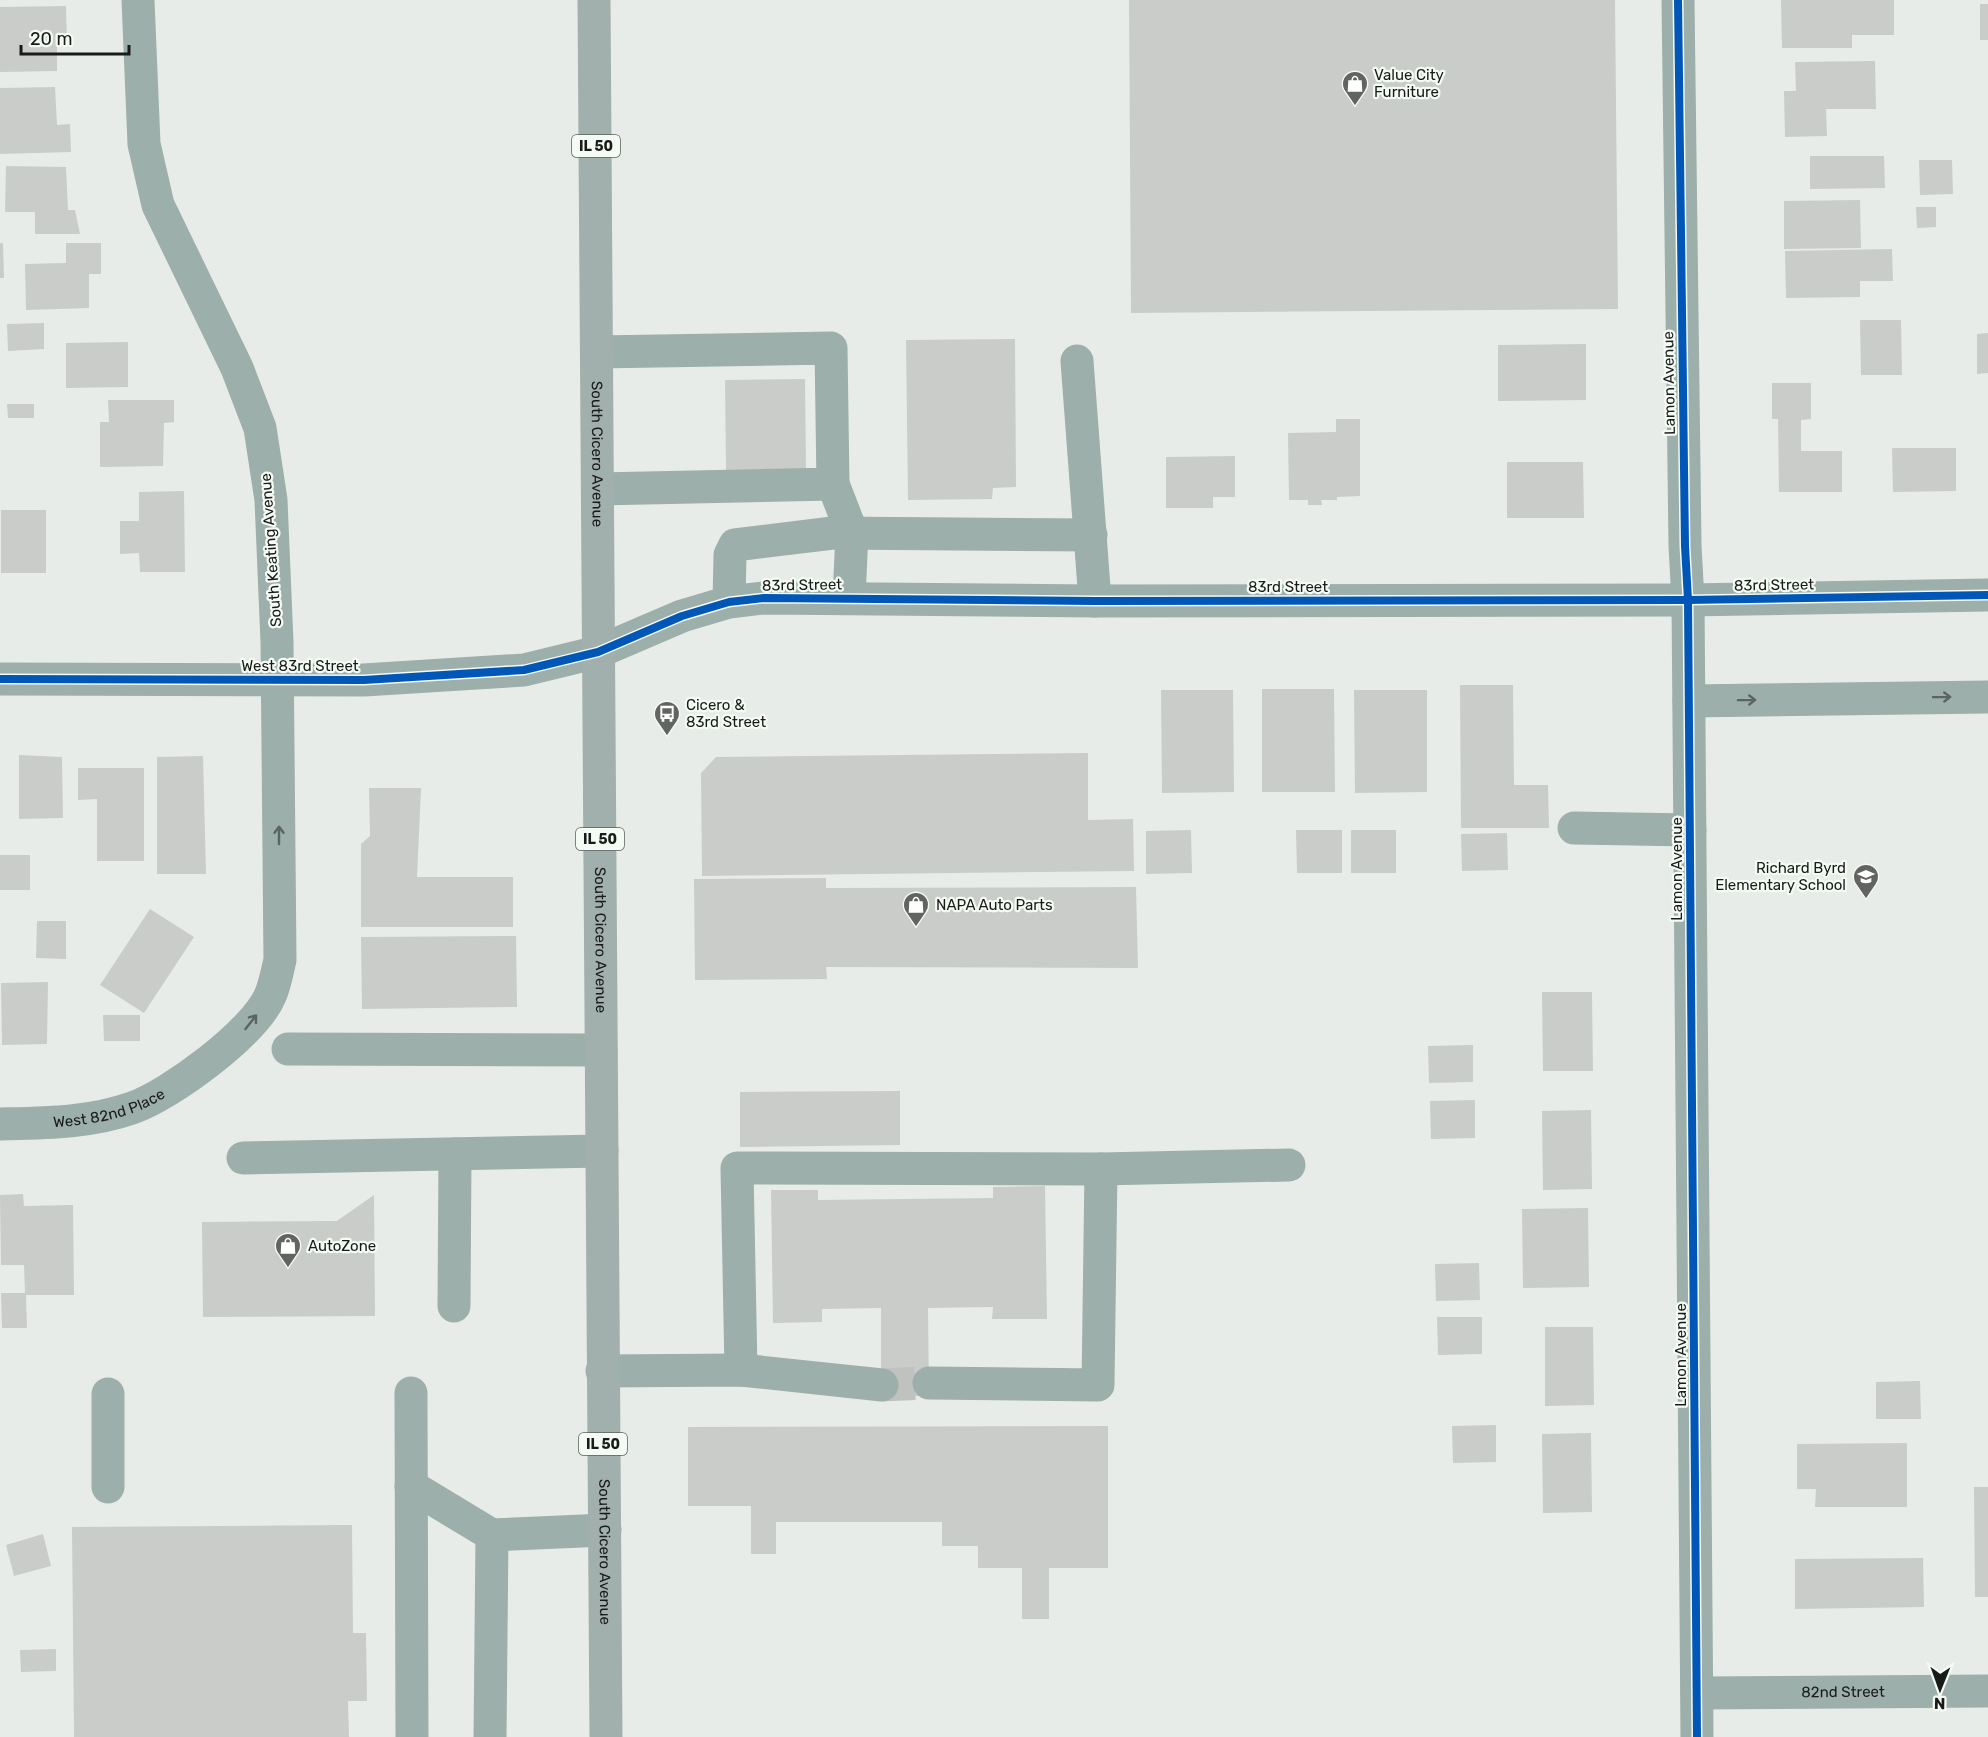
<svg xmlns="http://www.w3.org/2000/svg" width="1988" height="1737" viewBox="0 0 1988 1737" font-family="Rubik,sans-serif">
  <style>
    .building { fill: #c9ccc8 }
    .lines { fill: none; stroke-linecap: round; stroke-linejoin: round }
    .minor-tunnel { stroke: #bfc2bf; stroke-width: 33; stroke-dasharray: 33 16; stroke-linecap: butt }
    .minor { stroke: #9cafaa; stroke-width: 33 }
    .major { stroke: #a1b0ac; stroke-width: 33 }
    .cycleway-casing { stroke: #f4faf4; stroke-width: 11 }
    .cycleway { stroke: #0057b8; stroke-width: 8 }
    .oneway { stroke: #5a6562 }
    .labels { text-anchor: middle; stroke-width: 4.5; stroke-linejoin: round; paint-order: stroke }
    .shield { fill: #f4faf4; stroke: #5b5e5b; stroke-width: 1.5 }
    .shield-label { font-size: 14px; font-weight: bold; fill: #191b19 }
    .poi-label { font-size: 15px; fill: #191b19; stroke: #f4faf4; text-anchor: start }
    .street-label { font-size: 15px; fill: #191b19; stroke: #f4faf4 }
  </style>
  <rect width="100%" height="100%" fill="#e8ece8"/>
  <g class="building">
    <polygon points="1129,0 1615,0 1618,309 1131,313"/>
    <polygon points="1781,0 1894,0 1894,35 1852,35 1852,48 1782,48"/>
    <rect x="1980" y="4" width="8" height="36"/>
    <polygon points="66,6 67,42 57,42 57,71 0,72 0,7"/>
    <polygon points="1875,61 1876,109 1826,109 1827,136 1785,137 1784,91 1796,91 1795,62"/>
    <polygon points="55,87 57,125 70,124 71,152 0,154 0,88"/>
    <polygon points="1810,156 1884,156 1885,188 1810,189"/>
    <polygon points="1919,160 1952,160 1953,194 1920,195"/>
    <polygon points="6,166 66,167 68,210 75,210 80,234 35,234 35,212 5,212"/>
    <polygon points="1860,200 1861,248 1784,249 1784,201"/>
    <polygon points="1916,207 1936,207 1936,227 1917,228"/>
    <polygon points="0,243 3,243 4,278 0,278"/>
    <polygon points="66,243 101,243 101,274 89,274 89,308 26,310 25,264 66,263"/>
    <polygon points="1892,249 1893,281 1860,281 1860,297 1786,298 1785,251"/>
    <polygon points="1860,320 1901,320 1902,375 1861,375"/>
    <polygon points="44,323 44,349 8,351 7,324"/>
    <polygon points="1988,333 1988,373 1977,374 1977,334"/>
    <polygon points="1015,339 1016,487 993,488 992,499 908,500 906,340"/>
    <polygon points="128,342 128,387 66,388 66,343"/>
    <polygon points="1586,344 1586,400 1498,401 1498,345"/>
    <polygon points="805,379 806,469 726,470 725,380"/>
    <polygon points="1772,383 1811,383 1811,419 1801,420 1801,451 1842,451 1842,492 1779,492 1778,419 1772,419"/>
    <polygon points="108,400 174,400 174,422 164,423 163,466 100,467 100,422 109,422"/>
    <polygon points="7,404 34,404 34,418 8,418"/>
    <polygon points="1336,419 1360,419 1360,496 1337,497 1337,500 1321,500 1322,505 1308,505 1308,500 1289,500 1288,433 1336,432"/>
    <polygon points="1892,448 1956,448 1956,491 1893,492"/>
    <polygon points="1235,456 1235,497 1213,497 1213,508 1166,508 1166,457"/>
    <polygon points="1507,462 1583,462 1584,518 1507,518"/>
    <polygon points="184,491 185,572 140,572 139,553 120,554 120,521 139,521 139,492"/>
    <rect x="1" y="510" width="45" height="63"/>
    <polygon points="1460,685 1513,685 1514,785 1548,785 1549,828 1461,828"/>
    <polygon points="1262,689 1334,689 1335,792 1262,792"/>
    <polygon points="1161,690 1233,690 1234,792 1162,793"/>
    <polygon points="1354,690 1427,690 1427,792 1355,793"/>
    <polygon points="1088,753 1088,820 1133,819 1134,871 702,876 701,773 716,757"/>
    <polygon points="19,755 62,757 63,818 19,819"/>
    <polygon points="203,756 206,874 157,874 157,757"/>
    <polygon points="78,768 144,768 144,861 97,861 97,799 78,800"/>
    <polygon points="369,788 421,788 417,877 513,877 513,927 361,927 361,844 370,836"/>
    <polygon points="1191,830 1192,873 1146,874 1146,831"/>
    <polygon points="1296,830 1342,830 1342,873 1297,873"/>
    <rect x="1351" y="830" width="45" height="43"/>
    <polygon points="1507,833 1508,870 1462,871 1461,834"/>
    <rect x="0" y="855" width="30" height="35"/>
    <polygon points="826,878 826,888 1136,887 1138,968 826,967 827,979 695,980 694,879"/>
    <polygon points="150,909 194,937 144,1013 100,985"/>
    <polygon points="37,921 66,921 66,959 36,958"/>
    <polygon points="516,936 517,1007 362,1009 361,937"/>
    <polygon points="48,982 47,1044 2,1045 1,983"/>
    <polygon points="1542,992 1592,992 1593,1071 1543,1071"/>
    <polygon points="103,1015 140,1015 140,1041 104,1041"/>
    <polygon points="1473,1045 1473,1082 1429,1083 1428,1046"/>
    <polygon points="900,1091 900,1145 740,1147 740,1092"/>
    <polygon points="1475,1100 1475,1138 1431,1139 1430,1101"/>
    <polygon points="1591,1110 1592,1189 1543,1190 1542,1111"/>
    <polygon points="1045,1186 1047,1319 992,1319 993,1307 928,1308 929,1396 881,1396 881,1308 822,1309 822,1322 773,1323 771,1190 818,1190 818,1200 993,1198 993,1187"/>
    <polygon points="23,1194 24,1206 73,1205 74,1295 26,1295 27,1328 2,1328 1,1293 25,1293 24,1265 1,1265 0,1195"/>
    <polygon points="374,1195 375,1316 203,1317 202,1222 337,1221"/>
    <polygon points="1588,1208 1589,1287 1523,1288 1522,1209"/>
    <polygon points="1479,1263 1480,1300 1436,1301 1435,1264"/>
    <polygon points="1437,1317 1482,1317 1482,1354 1438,1355"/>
    <polygon points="1545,1327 1593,1327 1594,1405 1545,1406"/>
    <polygon points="1920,1381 1921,1419 1876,1419 1876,1382"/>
    <polygon points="1496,1425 1496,1462 1453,1463 1452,1426"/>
    <polygon points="1108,1426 1108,1568 1049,1568 1049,1619 1022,1619 1022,1568 978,1568 978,1546 942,1546 942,1522 776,1522 776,1554 751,1554 751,1506 688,1506 688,1427"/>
    <polygon points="1591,1433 1592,1512 1543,1513 1542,1434"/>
    <polygon points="1907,1443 1907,1507 1815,1507 1816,1489 1797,1489 1797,1444"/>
    <polygon points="1974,1487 1988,1487 1988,1597 1975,1597"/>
    <polygon points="352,1525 353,1633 366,1633 367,1701 348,1701 349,1737 74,1737 72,1527"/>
    <polygon points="43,1534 51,1566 14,1576 6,1545"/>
    <polygon points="1923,1558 1924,1607 1795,1609 1795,1559"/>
    <polygon points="56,1649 56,1671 21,1672 20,1650"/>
  </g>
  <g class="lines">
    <polyline class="minor-tunnel" points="882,1385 929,1383"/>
    <g class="minor">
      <polyline points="1678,0 1685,546 1688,600 1697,1737"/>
      <polyline points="597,352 831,348 833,484 598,489"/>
      <polyline points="1077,361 1095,601"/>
      <polyline points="833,484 852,533 849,598"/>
      <polyline points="729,602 730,555 735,545 833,533 1091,535"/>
      <polyline points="0,679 364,680 524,670 598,652 682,616 729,602 764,598 1095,601 1688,600 1988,595"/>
      <polyline points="1689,701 1988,697"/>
      <polyline points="1574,828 1690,830"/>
      <polyline points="288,1049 601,1050"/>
      <path id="s1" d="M0,1124C44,1123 90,1123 132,1108C170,1095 254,1033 270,996C275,985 277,972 280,960L277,642L271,500L260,428L237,368L158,205L144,144L138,0"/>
      <polyline points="243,1158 602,1151"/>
      <polyline points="454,1306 455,1154"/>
      <polyline points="741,1370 737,1168 1101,1169"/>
      <polyline points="602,1371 741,1370 882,1385"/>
      <polyline points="929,1383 1098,1385 1101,1169 1289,1165"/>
      <polyline points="411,1393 412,1737"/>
      <polyline points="108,1394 108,1487"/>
      <polyline points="411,1486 492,1535 605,1530"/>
      <path id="s2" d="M1697,1693L1988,1691"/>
      <polyline points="490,1737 492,1535"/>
    </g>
    <path class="major" id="s3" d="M594,0L606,1737"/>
    <defs>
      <g id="cycleway">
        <polyline points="1678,0 1685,546 1688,600 1697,1737"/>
        <polyline points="0,679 364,680 524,670 598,652 682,616 729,602 764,598 1095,601 1688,600 1988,595"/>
      </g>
    </defs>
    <use href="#cycleway" class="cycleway-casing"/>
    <use href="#cycleway" class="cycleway"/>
  </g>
  <defs><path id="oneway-shaft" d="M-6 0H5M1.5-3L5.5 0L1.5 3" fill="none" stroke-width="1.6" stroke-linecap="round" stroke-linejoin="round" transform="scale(1.5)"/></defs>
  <g class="oneway">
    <use href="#oneway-shaft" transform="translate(1942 697) rotate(-1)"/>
    <use href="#oneway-shaft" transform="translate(1747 700) rotate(-1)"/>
    <use href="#oneway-shaft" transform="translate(279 835) rotate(-90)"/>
    <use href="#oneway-shaft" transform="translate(251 1022) rotate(-52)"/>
  </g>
  <defs>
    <symbol id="shop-pin" viewBox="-11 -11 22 30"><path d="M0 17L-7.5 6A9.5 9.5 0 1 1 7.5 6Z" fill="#616461" stroke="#f4faf4"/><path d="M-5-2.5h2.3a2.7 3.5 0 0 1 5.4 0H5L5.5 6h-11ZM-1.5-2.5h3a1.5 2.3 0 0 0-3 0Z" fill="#fff"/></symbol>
    <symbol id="bus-pin" viewBox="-11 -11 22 30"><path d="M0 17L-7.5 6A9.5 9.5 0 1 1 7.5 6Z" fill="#616461" stroke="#f4faf4"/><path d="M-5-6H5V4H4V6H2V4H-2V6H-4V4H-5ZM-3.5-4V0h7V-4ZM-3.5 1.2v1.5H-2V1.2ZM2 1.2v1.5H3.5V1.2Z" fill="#fff"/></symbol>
    <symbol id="school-pin" viewBox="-11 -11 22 30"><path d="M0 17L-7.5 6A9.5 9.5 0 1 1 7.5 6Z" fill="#616461" stroke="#f4faf4"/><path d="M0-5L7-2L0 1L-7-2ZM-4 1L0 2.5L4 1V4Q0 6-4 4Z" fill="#fff"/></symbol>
  </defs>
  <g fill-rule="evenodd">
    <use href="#shop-pin" x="1340" y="69" width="30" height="40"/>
    <use href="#bus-pin" x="652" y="699" width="30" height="40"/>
    <use href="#school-pin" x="1851" y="862" width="30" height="40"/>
    <use href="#shop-pin" x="901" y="890" width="30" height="40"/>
    <use href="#shop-pin" x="273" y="1231" width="30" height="40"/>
  </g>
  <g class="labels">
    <g class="shield">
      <rect x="572" y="135" width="48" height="22" rx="4.5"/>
      <rect x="576" y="828" width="48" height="22" rx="4.5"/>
      <rect x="579" y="1433" width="48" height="22" rx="4.5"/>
    </g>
    <g class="shield-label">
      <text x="596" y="151">IL 50</text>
      <text x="600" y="844">IL 50</text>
      <text x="603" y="1449">IL 50</text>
    </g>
    <g class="poi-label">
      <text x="1374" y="80">Value City<tspan x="1374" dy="17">Furniture</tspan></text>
      <text x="686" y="710">Cicero &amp;<tspan x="686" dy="17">83rd Street</tspan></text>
      <text x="1846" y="873" text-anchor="end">Richard Byrd<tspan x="1846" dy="17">Elementary School</tspan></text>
      <text x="936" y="910">NAPA Auto Parts</text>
      <text x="308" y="1251">AutoZone</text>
    </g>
    <g class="street-label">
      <text transform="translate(1669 383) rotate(-91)" y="5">Lamon Avenue</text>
      <text dy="5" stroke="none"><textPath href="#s3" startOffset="454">South Cicero Avenue</textPath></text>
      <text transform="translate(271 550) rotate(-94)" y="5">South Keating Avenue</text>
      <text transform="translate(802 585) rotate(-1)" y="5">83rd Street</text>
      <text transform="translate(1774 585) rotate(-1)" y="5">83rd Street</text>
      <text x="1288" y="592">83rd Street</text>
      <text x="300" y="671">West 83rd Street</text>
      <text transform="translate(1677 869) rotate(-90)" y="5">Lamon Avenue</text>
      <text dy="5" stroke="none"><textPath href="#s3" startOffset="940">South Cicero Avenue</textPath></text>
      <text dy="5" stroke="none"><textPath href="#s1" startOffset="111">West 82nd Place</textPath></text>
      <text transform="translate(1681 1355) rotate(-90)" y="5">Lamon Avenue</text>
      <text dy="5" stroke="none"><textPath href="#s3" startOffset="1552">South Cicero Avenue</textPath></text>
      <text dy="5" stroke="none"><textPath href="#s2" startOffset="146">82nd Street</textPath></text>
    </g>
  </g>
  <g transform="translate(1940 1689) rotate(181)" stroke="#f4faf4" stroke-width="4.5" paint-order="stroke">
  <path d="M0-4.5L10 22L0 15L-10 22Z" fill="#191b19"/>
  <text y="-9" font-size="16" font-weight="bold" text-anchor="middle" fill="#191b19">N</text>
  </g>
  <path d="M21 45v9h108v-9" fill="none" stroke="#191b19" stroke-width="3"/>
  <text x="30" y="45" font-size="18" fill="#191b19" stroke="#f4faf4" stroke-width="4.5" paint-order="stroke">20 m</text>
</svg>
